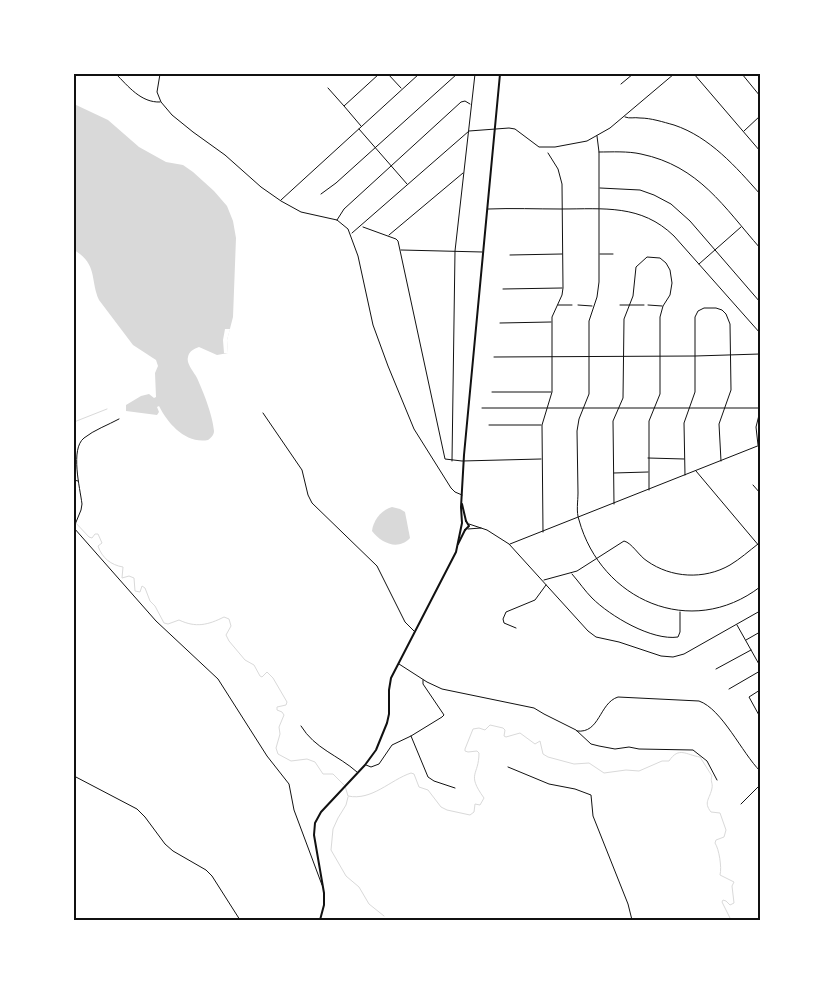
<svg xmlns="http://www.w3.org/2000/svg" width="834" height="994" viewBox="0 0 834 994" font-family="'Public Sans',sans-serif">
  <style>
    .water { fill: #d9d9d9 }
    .pier { fill: #fff }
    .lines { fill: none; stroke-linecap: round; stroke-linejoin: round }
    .stream { stroke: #d9d9d9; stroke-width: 1 }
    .minor { stroke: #111; stroke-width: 1 }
    .secondary { stroke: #111; stroke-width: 2 }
    .neatline { fill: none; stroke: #111; stroke-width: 2 }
  </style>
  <rect width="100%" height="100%" fill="#fff"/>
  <g class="water">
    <path d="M74,104L108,120L139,147L166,162L183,165L193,172L214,191L227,206L233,221L236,238L233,317L227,340L228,353L217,355L199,347C194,349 189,351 188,357C186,364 194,372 197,378C203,391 213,416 214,431C214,435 211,438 208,440C186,444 168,424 159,406L157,407L159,412L157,415L126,411V405L141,396L149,394L154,398L156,397L155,373L158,366L156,360L133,345L99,300C90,280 98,264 74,250Z"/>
    <path d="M392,507L400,509L405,512L410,538C398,551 381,543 372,531C373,521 381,510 392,507Z"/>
  </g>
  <polygon class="pier" points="225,329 230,329 227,340 228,353 224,353 223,340"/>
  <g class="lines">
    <g class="stream">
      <polyline points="74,422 107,409"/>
      <path d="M74,521L89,537L92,538L95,534H98L102,543L98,546C102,558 111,565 123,567L122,578L129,576L134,578L135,591L140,592L142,586L145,588L150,601L155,606L164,623L168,624L179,620C196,628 208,625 224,617L229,619L231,626L226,635L229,641L245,660L254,665L260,676L262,677L267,672L273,678L287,702L286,705L277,707V710L282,712L284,715L279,727L280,734L276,748L278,754L291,761L307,759L315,762L323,774H333L345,786L348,796C372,801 390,780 411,773L414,774L419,787L428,790L441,807L447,810L470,815L474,812L475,804L480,805L484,798C466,773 479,776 479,753L477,751L468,752L465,751V749L473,729L479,728L485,730L490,725L503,728L505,730L504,736L506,737L520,733L535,744L540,741L543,754L548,757L574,764L589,763L604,773L626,770L639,771L662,761H669C679,746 686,755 700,757L712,776C710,781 713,783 712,788C710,799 703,802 711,812L720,813L726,830L724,837L716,840L715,843C719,849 722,867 720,875L734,882L732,886L734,903L730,905L726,901L723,900L722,902L731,920"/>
      <polyline points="348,797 346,805 338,818 333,829 331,850 346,876 359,887 369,904 384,916"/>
    </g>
    <g class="minor">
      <path d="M116,74C128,86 141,103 160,102"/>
      <polyline points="160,74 157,92 161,102 172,115 193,132 225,155 261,187 281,201 301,212 337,220 348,229 358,256 373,325 388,366 414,429 451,488 455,492 462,495"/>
      <polyline points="388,74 401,88"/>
      <polyline points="694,74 760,151"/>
      <polyline points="742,74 760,96"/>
      <polyline points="621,84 633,74"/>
      <polyline points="328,88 344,106"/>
      <path d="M625,117C630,119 634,117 640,118C651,118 663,122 674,125C710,137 736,167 760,194"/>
      <polyline points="361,126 344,106 379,74"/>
      <polyline points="359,129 407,184"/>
      <polyline points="744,131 760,116"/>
      <path d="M597,136L599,152V282L597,297L589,321V394L579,419L577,431C577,452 578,472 578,493C578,501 576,512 579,520C601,600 691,640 760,587"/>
      <path d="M599,152C612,152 628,151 641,154C699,166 724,207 760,248"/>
      <polyline points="600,188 640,190 654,195 671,204 690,221 760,302"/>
      <polyline points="321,194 336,183 457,74"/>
      <polyline points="281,200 419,74"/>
      <path d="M488,209C512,208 537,209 561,209C604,209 641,204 674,236L760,333"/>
      <polyline points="337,220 344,209 461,102 465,101 470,104"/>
      <polyline points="363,227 396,239 398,241 445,459 462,461 541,459"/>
      <polyline points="352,233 469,131 509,128 515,129 539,147 555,147 587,141 610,128 674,74"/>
      <polyline points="389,235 463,173"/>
      <polyline points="401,250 482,252"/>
      <polyline points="600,254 613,254"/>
      <polyline points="510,255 562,254"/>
      <polyline points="699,264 741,227"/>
      <polyline points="503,289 562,288"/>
      <polyline points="558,305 572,305"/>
      <polyline points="578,305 592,306"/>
      <polyline points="620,305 644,305"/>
      <polyline points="648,305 662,306"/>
      <polyline points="500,323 551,322"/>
      <polyline points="494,357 695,356 760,354"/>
      <polyline points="492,392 551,392"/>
      <polyline points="482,408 760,408"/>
      <polyline points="263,413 302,470 308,495 312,503 377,566 405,622 414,631"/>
      <polyline points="489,425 541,425"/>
      <polyline points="758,445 756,427 760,411"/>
      <polyline points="648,458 684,459"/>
      <polyline points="452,461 455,251 475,74"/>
      <polyline points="696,471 760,547"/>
      <polyline points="614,473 648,472"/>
      <polyline points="685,475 684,423 695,392 695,317 698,311 704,308 716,308 722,310 726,314 730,324 731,390 719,424 721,461"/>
      <polyline points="74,480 78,481"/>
      <polyline points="753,485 760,493"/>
      <polyline points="614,504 613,421 623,398 624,319 633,296 636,267 647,257 660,258 666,263 670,270 672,283 670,295 663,306 660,317 660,394 649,421 649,490"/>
      <polyline points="469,524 487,530 509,544 588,631 596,637 619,642 661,656 673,657 684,654 760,611"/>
      <path d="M74,527L81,510L82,504C80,488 70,449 84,438C94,430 108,425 119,419"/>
      <polyline points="74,528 156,621 218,679 267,756 289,784 294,810 322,885"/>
      <polyline points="468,529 481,528"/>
      <polyline points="543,532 542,425 552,392 552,317 562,295 563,288 562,184 558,169 548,153"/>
      <polyline points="510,544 760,445"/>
      <path d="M572,574C579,582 585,591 592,598C610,616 652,641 678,637L680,632V612"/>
      <path d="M544,580L577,571L624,541C632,543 639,556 647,561C671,578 704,580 730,565C740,559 749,551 758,544"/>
      <polyline points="737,625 760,666"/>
      <polyline points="516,628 504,623 503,619 506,612 535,600 546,585"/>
      <polyline points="746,640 760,632"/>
      <polyline points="399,664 427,682 442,689 534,708 544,714 576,730 591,744 599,746 615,749 629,747 639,749 693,750 707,761 717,780"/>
      <polyline points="716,669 751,650"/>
      <polyline points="729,689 760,671"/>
      <polyline points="760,690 749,697 760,717"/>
      <path d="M301,726C315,749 338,755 357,772"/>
      <path d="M577,731C600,734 599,703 618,697L699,701C722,709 742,753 760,771"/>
      <polyline points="411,736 428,777 434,781 455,788"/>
      <polyline points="366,765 371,767 379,764 392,745 411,736 442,717 444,715 423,684 423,680"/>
      <polyline points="508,767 549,784 575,789 591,795 593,816 628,904 632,920"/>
      <polyline points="74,776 137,809 145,817 165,844 173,851 206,870 212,876 240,920"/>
      <polyline points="741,804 760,785"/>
    </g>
    <g class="secondary">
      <polyline points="462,504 466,521"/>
      <polyline points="465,530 469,526 466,521"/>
      <polyline points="458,544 465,530"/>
      <polyline points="320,920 324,905 324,893 314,835 315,823 321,812 365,765 376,750 387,723 389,714 389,690 391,678 456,552 462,523 461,507 464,455 500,74"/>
    </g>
  </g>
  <rect width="834" height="994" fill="none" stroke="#ffffff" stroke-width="150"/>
  <rect x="75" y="75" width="684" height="844" class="neatline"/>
</svg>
